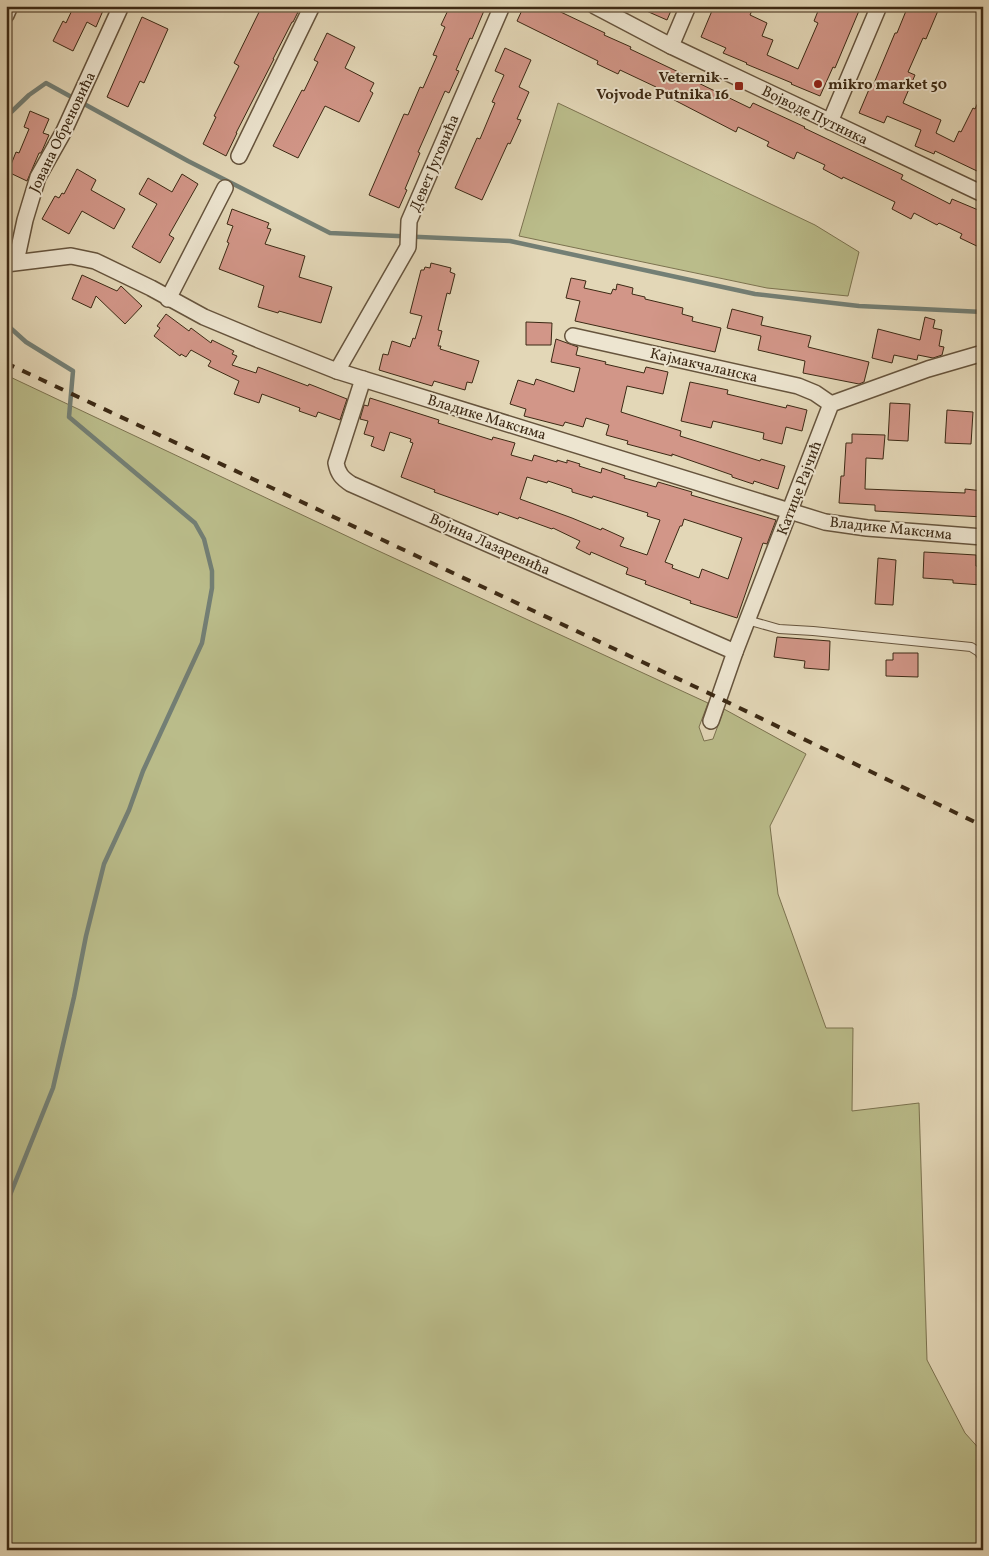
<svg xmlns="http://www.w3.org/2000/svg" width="989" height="1556" viewBox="0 0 989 1556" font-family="Vollkorn,serif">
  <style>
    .green { fill: #babc8a; stroke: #7b724f }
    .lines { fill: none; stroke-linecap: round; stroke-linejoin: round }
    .stream { stroke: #737f75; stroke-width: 4.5 }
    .building { fill: #d29688; stroke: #3c2914; fill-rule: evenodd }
    .service-casing { stroke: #66543d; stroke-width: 10 }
    .minor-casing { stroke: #66543d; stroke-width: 18 }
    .service { stroke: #ede5d0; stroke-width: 8 }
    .minor { stroke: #ede5d0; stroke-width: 15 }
    .rail { stroke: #3c2914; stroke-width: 4; stroke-dasharray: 9 9; stroke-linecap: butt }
    .poi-dot { fill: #8f2418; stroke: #ede5d0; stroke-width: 2 }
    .labels { text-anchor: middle; stroke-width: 4; stroke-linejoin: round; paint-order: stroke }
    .poi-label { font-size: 15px; font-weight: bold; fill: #3c2914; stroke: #ede5d0; text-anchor: end }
    .street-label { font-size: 15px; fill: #3c2914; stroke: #ede5d0 }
  </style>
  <rect width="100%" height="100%" fill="#e3d7b7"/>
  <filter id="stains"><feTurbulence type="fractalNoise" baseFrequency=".004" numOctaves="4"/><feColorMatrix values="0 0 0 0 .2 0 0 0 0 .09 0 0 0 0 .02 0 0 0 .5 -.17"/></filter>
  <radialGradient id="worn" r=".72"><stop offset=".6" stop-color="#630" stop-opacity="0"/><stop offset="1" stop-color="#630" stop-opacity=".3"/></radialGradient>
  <g class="green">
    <polygon points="558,103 815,225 859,252 848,296 767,288 519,236"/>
    <polygon points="6,375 370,547 708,703 699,727 704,741 713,739 724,709 806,754 770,826 778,894 826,1028 853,1028 852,1111 919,1103 927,1360 965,1433 983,1453 983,1550 6,1550"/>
  </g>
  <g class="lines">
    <g class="stream">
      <polyline points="6,117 29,95 46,83 188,161 330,233 510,241 755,294 859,306 983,312"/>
      <polyline points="6,324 26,342 73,371 69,417 195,523 204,539 212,571 212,588 202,643 143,771 129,810 104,864 86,936 74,997 53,1088 6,1205"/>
    </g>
  </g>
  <g class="building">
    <polygon points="74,6 105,6 96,27 87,22 73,51 53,41 63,21 66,23"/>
    <polygon points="262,6 301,6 293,22 292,22 273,59 274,59 236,133 237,133 226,156 203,144 216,117 214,116 239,66 234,63"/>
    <polygon points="450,6 486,6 472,39 470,38 456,70 459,71 449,93 445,91 418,152 420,153 405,189 407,190 399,208 369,195 404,114 408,115 420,87 423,88 437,56 433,55 445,27 441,25"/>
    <polygon points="524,6 548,6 605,33 604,35 631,47 630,49 689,77 688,78 750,108 753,103 805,127 804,128 903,175 901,179 950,204 952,199 983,212 983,249 960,238 962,234 939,223 937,225 914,213 911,219 892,209 895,202 843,177 842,179 823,169 825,165 797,152 794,159 767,146 769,142 738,127 736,132 655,90 656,87 620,70 618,74 597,64 598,61 517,21"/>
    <polygon points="635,6 673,6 667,20"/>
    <polygon points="714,6 754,6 750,15 767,23 762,36 773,40 767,55 798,69 818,23 814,21 820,6 861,6 835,68 833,67 820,96 791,84 792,83 746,64 747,63 723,53 726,48 701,37"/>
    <polygon points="908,6 940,6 926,39 923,38 908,72 915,75 903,103 941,120 936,133 954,142 959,131 961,132 973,108 975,109 983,92 983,158 977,171 935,151 934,154 915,146 921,130 887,116 884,123 859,113 870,87 872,88 895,33 897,33"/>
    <polygon points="142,17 168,29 144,83 140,81 128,107 107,97"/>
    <polygon points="327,33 355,47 345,68 374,83 370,91 373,93 359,122 325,106 298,158 273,146 302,90 304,91 318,62 314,60"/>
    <polygon points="505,48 531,60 519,87 529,92 517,119 521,120 510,144 508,143 482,200 455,188 477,138 480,139 495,103 492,102 504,75 495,71"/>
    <polygon points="30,111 49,119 43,133 49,135 42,151 41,153 39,153 27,181 8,172 16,152 19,153 29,129 24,127"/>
    <polygon points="77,169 96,180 91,190 125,209 114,229 82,211 69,234 42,219 55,196 59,198 62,193 64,194"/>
    <polygon points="182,174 198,184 169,235 174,238 160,263 132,247 157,204 139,194 148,178 172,192"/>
    <polygon points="232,209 269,223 267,228 271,229 265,244 305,256 299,277 332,287 321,323 279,311 278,313 258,307 264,286 219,269 229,243 227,242 233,226 227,224"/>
    <polygon points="431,263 451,268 450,272 455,274 450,294 447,293 438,330 442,331 438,346 441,346 440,349 479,361 472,383 467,382 465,390 434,381 432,386 379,370 383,354 388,355 392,341 410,347 413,338 415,339 422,316 410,313 421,270 424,270 425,267 430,268"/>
    <polygon points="82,275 117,291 121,286 142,306 125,324 96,296 91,308 72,299"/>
    <polygon points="571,278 586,281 584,288 611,294 613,289 616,290 617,284 633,288 632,294 645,297 645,299 683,308 682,314 693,317 692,321 721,328 715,352 575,321 580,301 566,298"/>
    <polygon points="732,309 763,317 761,325 811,336 808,347 869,362 864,382 859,384 803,373 805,361 758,350 761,336 727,328"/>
    <polygon points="166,314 189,331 191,328 211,343 212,340 234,351 232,354 237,356 232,365 256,373 258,367 308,386 309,384 347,399 340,420 318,412 316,417 299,411 300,408 262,394 259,403 234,394 239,381 208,366 211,361 191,350 186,357 181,354 180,356 154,336 160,328 157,326"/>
    <polygon points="925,317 935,320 933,328 942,330 939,346 944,347 942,355 933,358 918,355 917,360 894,355 892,363 872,358 878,329 920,340"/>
    <polygon points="526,322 552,323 551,345 526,345"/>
    <polygon points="556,339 578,347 576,355 606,362 605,364 644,373 646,367 668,372 663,394 627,386 621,412 681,431 680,436 760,461 761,459 785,466 778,489 754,481 753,484 732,477 732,475 672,454 672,456 627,444 628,441 606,435 609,425 586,418 583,427 565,422 563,426 524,416 526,409 510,404 518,380 534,385 536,379 574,392 580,368 551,362"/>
    <polygon points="690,382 728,390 727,394 786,408 787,405 807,410 802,431 786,427 782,444 763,439 764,433 713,421 711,428 681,421"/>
    <path d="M370,398L439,420L438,423L492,440L493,437L515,443L511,455L532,461L534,455L557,462V460L567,463V460L580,464L579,466L601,473L602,468L625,476L624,478L656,487L658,482L692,492L691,495L776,520L767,544L763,543L737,618L690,603L691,601L645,584L646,581L626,574L628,568L591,552L590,555L576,548L580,541L553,528L552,529L519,517L518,519L499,512L498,515L434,492L435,490L401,477L413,443L410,442L411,439L390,432L384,451L371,446L374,437L364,434L368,421L360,419L364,405L368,406ZM527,477L547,483L548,481L572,489V492L592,498L593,496L648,513L647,516L660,520L647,555L620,546L624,538L602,528L601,530L572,518L520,499ZM684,519L742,538L728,579L702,569L699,578L672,568L673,565L665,562L680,526H682Z"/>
    <polygon points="890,403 910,404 908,441 888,440"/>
    <polygon points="947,410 973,412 971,444 945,443"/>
    <polygon points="852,434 885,435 883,459 866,458 865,489 965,493 965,489 983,491 983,517 875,511 875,505 839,503 841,476 844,476 846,443 852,443"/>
    <polygon points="924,552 976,555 976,566 983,567 982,585 953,583 953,580 923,578"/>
    <polygon points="878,558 896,560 893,605 875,604"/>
    <polygon points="777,637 830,641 829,670 804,668 805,661 774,657"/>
    <polygon points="893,653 918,653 918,677 886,676 886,660 893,660"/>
  </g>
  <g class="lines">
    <defs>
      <polyline id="service" points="747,620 779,629 813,631 971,647 979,652 983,659"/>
      <g id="minor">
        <polyline points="595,6 671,46 983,194"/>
        <polyline points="6,15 10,6"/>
        <polyline points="671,46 688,6"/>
        <polyline points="830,122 879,6"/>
        <polyline points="239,156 312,6"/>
        <polyline points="16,262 25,220 38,177 64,131 121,6"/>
        <polyline points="6,264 71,256 95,261 151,288 204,317 259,340 337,371 825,522 867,528 983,537"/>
        <polyline points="168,299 225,188"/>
        <polyline points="573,336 798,386 815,393 831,404"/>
        <polyline points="337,371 408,247 409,221 502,6"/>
        <path d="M363,379L336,463C338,474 342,478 351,484L735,652"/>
        <polyline points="711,721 735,652 831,404 928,369 983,353"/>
      </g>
    </defs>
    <use href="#service" class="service-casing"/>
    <use href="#minor" class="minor-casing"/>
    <use href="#service" class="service"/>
    <use href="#minor" class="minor"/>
    <polyline class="rail" points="6,363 719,698 983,826"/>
  </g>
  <g class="poi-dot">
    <circle cx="818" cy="84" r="5"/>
    <rect x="734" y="81" width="10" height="10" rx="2.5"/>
  </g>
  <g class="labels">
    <g class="poi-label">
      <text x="729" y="82">Veternik -<tspan x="729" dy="17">Vojvode Putnika 16</tspan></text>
      <text x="828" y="89" text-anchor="start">mikro market 50</text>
    </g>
    <g class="street-label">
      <text transform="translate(815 115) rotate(26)" y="5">Војводе Путника</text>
      <text transform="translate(62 132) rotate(-64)" y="5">Јована Обреновића</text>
      <text transform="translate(434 163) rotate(-67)" y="5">Девет Југовића</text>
      <text transform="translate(704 365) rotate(13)" y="5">Кајмакчаланска</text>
      <text transform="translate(487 417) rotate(17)" y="5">Владике Максима</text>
      <text transform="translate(799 488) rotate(-69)" y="5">Катице Рајчић</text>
      <text transform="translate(891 528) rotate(6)" y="5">Владике Максима</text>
      <text transform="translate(490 544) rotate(24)" y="5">Војина Лазаревића</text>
    </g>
  </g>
  <rect width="989" height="1556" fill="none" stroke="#e3d7b7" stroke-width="25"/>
  <rect x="8" y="8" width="974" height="1541" fill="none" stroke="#3c2914" stroke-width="2.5"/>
  <rect x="12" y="12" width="964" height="1531" fill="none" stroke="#3c2914"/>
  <rect width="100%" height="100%" filter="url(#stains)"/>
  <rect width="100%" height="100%" fill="url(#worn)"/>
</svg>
